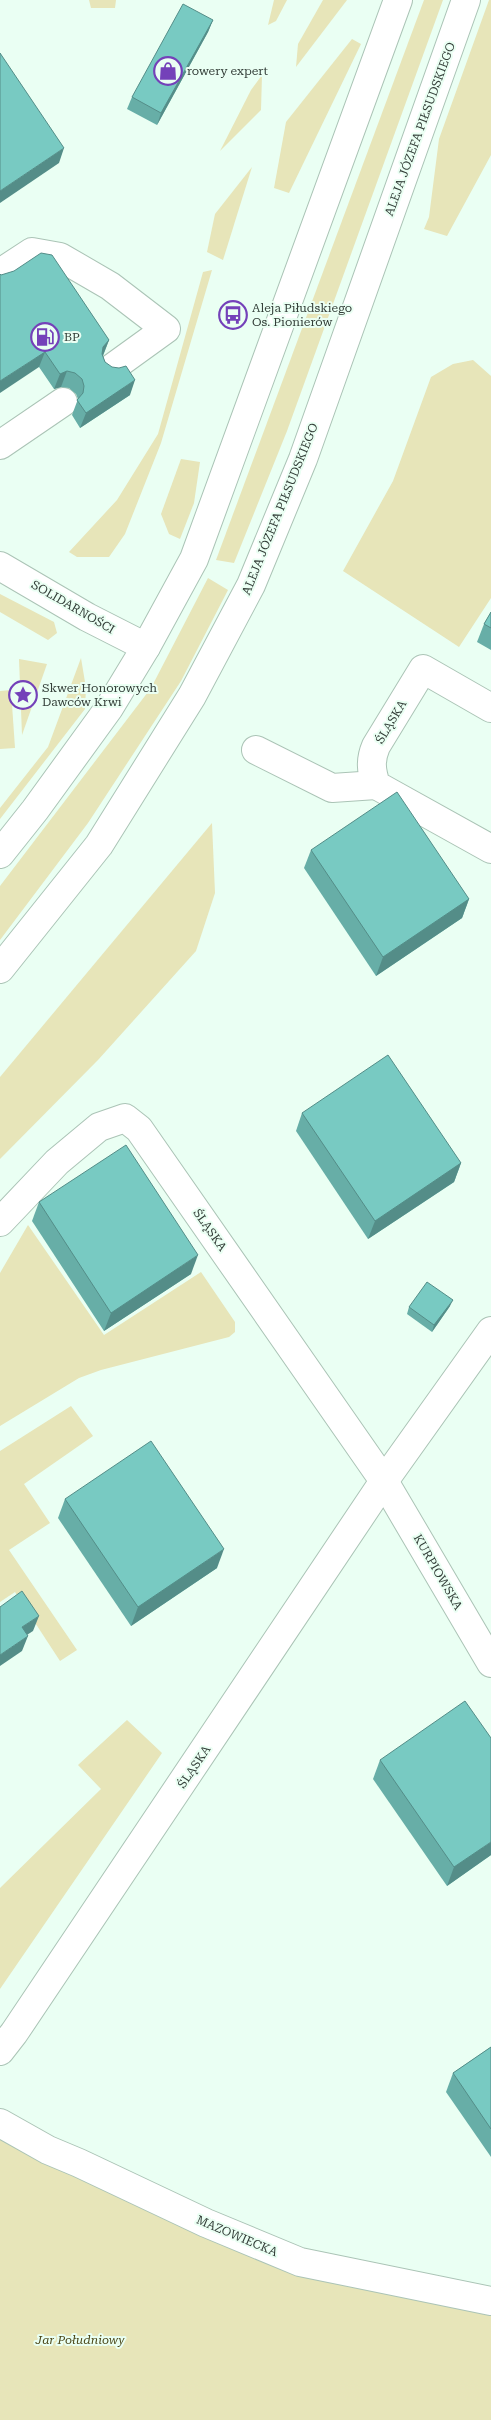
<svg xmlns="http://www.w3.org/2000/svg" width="491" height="2420" viewBox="0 0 491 2420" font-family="'Roboto Serif',serif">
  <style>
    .green { fill: #e7e5b9 }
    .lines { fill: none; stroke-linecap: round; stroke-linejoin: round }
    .minor-casing { stroke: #abc4b6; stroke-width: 30 }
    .major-casing { stroke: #abc4b6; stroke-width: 30 }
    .minor { stroke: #fff; stroke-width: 28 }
    .major { stroke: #fff; stroke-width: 28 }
    .wall { fill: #67aea7 }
    .shaded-wall { fill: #548d88 }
    .building { fill: #78cac2; stroke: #548d88 }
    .labels { text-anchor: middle; stroke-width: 4; stroke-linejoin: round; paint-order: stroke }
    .poi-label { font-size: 12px; fill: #333e38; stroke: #eafff3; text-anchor: start }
    .street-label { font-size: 12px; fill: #333e38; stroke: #eafff3 }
    .park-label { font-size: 12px; font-style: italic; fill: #4b4718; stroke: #eafff3 }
  </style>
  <rect width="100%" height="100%" fill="#eafff3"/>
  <g class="green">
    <polygon points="89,0 116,0 115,8 91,8"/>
    <polygon points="274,0 287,0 276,21 268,25"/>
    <polygon points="323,0 347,0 296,67 298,44"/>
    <polygon points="424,0 443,0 287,431 234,563 216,560"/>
    <polygon points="489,0 491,0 491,155 447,236 424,229 429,217 439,139"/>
    <polygon points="352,39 361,44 289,193 274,188 286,122"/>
    <polygon points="262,75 261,110 220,151 251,90"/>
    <polygon points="252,167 223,260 207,252 215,214"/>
    <polygon points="212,270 161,443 125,534 109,557 77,557 69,552 117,500 158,434 203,272"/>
    <polygon points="473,360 491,376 491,598 459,647 343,571 393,481 431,377 453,364"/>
    <polygon points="181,459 200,462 194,503 180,539 169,534 161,514"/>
    <polygon points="208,578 228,590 181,681 88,823 0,940 0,886 151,688"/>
    <polygon points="0,594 54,622 57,633 48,640 0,612"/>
    <polygon points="81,658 86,688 85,709 0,819 0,808 48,747"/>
    <polygon points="19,659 47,664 22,735"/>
    <polygon points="11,690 15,748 0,749 0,691"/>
    <polygon points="212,823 215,893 196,951 98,1060 0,1159 0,1077"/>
    <polygon points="28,1225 104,1335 201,1272 235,1322 235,1332 229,1337 101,1370 79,1378 0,1426 0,1273"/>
    <polygon points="71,1406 93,1436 24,1484 50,1523 9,1550 77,1650 60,1661 15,1592 0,1602 0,1451"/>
    <polygon points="127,1720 162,1753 0,1989 0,1888 101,1789 78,1765"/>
    <polygon points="0,2123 206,2223 491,2301 491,2420 0,2420"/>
  </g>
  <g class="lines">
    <defs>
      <g id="minor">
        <polyline points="0,273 32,252 60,257 110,286 166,329 112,368"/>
        <polyline points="0,445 63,402"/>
        <polyline points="0,566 87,617 146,647"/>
        <path d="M491,708L423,669L376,746C370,760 371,770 376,785L491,849"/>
        <polyline points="256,750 332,788 376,785"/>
        <polyline points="0,1222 57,1162 99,1127 125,1118 139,1129 384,1481 491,1663"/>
        <polyline points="0,2051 14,2033 384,1481 491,1331"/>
        <polyline points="0,2123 48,2150 79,2163 206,2223 300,2262 491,2301"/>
      </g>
      <g id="major">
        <polyline points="0,854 35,810 109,708 146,647 194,559 398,0"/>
        <polyline points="0,969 99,845 192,696 251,585 303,459 466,0"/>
      </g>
    </defs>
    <use href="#minor" class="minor-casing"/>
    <use href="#major" class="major-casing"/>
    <use href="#minor" class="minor"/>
    <use href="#major" class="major"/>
  </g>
  <g class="wall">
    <polygon points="213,20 208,32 157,125 127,109 132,97"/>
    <polygon points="0,274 109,340 103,356 105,362 130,395 80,428 72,415 78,399 76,394 69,388 61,387 54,389 39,367"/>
    <polygon points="491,612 491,650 477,642 484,624"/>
    <polygon points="311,850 469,899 462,918 376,976 304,868"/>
    <polygon points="302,1113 461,1163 454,1182 368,1239 296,1131"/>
    <polygon points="39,1202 191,1274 104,1331 32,1221"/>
    <polygon points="450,1306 432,1332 407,1314 409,1307"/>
    <polygon points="65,1499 217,1568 131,1626 58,1518"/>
    <polygon points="380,1760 491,1855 447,1886 373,1779"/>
    <polygon points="491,2047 491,2157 446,2092 453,2073"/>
  </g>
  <g class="shaded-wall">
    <polygon points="213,20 208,32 157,125 161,113"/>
    <polygon points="64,148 59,163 0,203 0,191"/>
    <polygon points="109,340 103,355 98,362 103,347"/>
    <polygon points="45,352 39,367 0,393 0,381"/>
    <polygon points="67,371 61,387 54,389 60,374"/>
    <polygon points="135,380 130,395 80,428 86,413"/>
    <polygon points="469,899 462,918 376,976 383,957"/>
    <polygon points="461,1163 454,1182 368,1239 375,1221"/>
    <polygon points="198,1255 191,1274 104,1331 111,1313"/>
    <polygon points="453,1300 450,1306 432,1332 434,1325"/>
    <polygon points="224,1549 217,1568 131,1626 138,1607"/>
    <polygon points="39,1616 33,1631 16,1642 22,1627"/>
    <polygon points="28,1636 22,1651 0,1666 0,1655"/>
    <polygon points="491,1842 491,1855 447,1886 454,1867"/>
  </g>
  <g class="building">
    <polygon points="183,4 213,20 161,113 132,97"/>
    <polygon points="0,53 64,148 0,191"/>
    <polygon points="41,253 52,255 109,340 103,347 102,354 105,362 112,367 119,368 126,366 135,380 86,413 77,400 83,393 84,386 82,379 75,373 67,371 60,374 45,352 0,381 0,274 1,275 14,271"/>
    <polygon points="491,612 491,628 484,624"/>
    <polygon points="397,792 469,899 383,957 311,850"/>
    <polygon points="388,1055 461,1163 375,1221 302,1113"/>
    <polygon points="126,1145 198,1255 111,1313 39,1202"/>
    <polygon points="427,1282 453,1300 434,1325 409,1307"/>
    <polygon points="151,1441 224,1549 138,1607 65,1499"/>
    <polygon points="22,1591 39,1616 22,1627 28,1636 0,1655 0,1607"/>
    <polygon points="465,1701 491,1738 491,1842 454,1867 380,1760"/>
    <polygon points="491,2047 491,2129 453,2073"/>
  </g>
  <defs>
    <symbol id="shop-ring" viewBox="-11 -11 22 22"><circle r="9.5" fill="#eafff3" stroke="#7441b9" stroke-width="1.5"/><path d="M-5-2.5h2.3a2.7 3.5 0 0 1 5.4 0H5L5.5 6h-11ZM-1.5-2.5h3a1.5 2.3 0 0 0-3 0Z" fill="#7441b9"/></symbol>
    <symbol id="bus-ring" viewBox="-11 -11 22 22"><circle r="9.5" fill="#eafff3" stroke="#7441b9" stroke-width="1.5"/><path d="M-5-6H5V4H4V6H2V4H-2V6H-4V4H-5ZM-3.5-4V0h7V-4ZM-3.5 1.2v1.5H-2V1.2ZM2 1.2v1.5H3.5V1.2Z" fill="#7441b9"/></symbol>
    <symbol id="fuel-ring" viewBox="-11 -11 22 22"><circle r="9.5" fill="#eafff3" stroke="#7441b9" stroke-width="1.5"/><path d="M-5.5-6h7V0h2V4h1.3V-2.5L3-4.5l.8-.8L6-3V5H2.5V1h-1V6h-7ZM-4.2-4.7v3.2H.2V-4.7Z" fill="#7441b9"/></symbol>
    <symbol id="sight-ring" viewBox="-11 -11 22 22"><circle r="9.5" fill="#eafff3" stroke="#7441b9" stroke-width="1.5"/><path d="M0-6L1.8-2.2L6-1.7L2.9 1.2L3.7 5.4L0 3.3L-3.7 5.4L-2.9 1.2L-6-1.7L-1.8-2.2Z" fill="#7441b9"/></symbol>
  </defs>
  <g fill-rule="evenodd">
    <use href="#shop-ring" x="152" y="55" width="32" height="32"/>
    <use href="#bus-ring" x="217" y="299" width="32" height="32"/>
    <use href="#fuel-ring" x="29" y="321" width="32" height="32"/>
    <use href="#sight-ring" x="7" y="679" width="32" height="32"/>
  </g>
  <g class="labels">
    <g class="poi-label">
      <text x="187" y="75">rowery expert</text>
      <text x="252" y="312">Aleja Piłudskiego<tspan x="252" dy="14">Os. Pionierów</tspan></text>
      <text x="64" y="341">BP</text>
      <text x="42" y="692">Skwer Honorowych<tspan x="42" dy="14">Dawców Krwi</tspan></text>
    </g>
    <g class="street-label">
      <text transform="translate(420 129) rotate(-70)" y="4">ALEJA JÓZEFA PIŁSUDSKIEGO</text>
      <text transform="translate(280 509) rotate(-68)" y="4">ALEJA JÓZEFA PIŁSUDSKIEGO</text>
      <text transform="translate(73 607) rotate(30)" y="4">SOLIDARNOŚCI</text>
      <text transform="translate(391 722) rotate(-59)" y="4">ŚLĄSKA</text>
      <text transform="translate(210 1230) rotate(55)" y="4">ŚLĄSKA</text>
      <text transform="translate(438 1572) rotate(60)" y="4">KURPIOWSKA</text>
      <text transform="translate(194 1767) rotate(-56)" y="4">ŚLĄSKA</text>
      <text transform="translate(237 2236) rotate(23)" y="4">MAZOWIECKA</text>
    </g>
    <g class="park-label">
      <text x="80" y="2344">Jar Południowy</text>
    </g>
  </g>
</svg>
